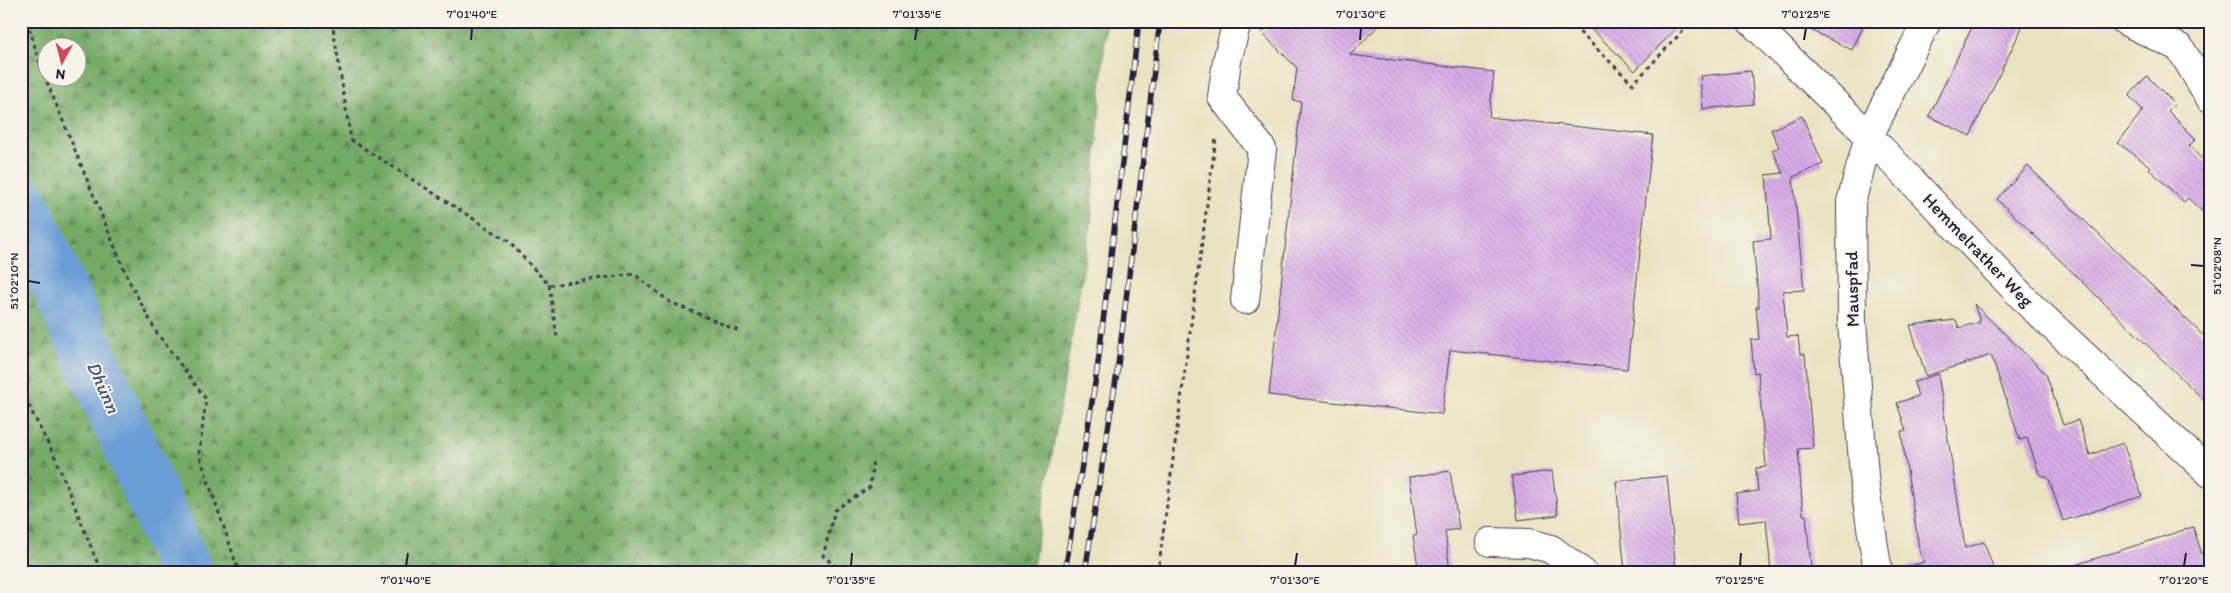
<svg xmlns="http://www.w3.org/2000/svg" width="2231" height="593" viewBox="0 0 2231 593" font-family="Itim,sans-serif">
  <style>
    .forest { fill: url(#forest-firs); stroke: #4c6650; fill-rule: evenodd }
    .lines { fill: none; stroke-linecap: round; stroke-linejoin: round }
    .river { stroke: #699dd5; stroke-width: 54 }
    .building { fill: url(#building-back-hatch) }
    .minor-casing { stroke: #403f4f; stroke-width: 30 }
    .path { stroke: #403f4f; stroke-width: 3; stroke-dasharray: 4 4; stroke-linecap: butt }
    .minor { stroke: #fff; stroke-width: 28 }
    .rail-casing { stroke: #22223b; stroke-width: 5.5 }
    .rail { stroke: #f7f3e8; stroke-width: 4; stroke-dasharray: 11; stroke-linecap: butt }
    .ticks { fill: none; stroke: #22223b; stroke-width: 2 }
    .labels { text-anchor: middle; stroke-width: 4; stroke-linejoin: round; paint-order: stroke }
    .street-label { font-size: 18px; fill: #22223b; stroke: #f7f3e8 }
    .water-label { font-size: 19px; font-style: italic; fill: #3e5379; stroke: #f7f3e8 }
    .neatline { fill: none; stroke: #22223b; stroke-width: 2 }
    .ticks-label { font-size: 12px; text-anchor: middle; fill: #22223b }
  </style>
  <defs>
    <pattern id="forest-firs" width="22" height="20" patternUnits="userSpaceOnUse" patternTransform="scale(1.25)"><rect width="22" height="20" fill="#75aa66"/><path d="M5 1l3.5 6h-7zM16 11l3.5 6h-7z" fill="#608a55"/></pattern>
    <pattern id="building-back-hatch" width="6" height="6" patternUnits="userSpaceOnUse" patternTransform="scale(1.25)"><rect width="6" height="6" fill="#d8ace7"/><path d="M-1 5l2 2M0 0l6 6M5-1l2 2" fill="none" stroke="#b994c7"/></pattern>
  </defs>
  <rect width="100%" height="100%" fill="#f7f3e8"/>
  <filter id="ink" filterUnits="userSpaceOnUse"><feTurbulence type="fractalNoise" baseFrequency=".02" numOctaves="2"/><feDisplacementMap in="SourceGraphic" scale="10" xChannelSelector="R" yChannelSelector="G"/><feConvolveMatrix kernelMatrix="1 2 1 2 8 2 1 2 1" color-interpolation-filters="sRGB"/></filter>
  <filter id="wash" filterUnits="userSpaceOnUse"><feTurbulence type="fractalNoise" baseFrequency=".0096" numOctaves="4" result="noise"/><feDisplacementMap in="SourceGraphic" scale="20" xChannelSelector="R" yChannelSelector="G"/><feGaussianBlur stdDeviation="1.12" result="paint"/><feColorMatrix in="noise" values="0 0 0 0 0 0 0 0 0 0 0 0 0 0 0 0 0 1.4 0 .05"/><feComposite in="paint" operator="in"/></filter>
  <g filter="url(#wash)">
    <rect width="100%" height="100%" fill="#eae3c2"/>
    <path class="forest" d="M21,21H1106L1091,223L1032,572H21ZM48,48H78V78H48Z"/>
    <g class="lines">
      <polyline class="river" points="21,202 186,572"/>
    </g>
    <g id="blocks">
      <g class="building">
        <polygon points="1273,21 1383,21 1350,55 1494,72 1489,117 1653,135 1627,369 1450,350 1442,414 1269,395 1301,102 1293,100 1297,68 1262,33"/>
        <polygon points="1583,21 1683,21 1635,71"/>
        <polygon points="1792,21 1866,21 1852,50"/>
        <polygon points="1975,21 2025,21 1970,136 1929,116"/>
        <polygon points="1751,71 1754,104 1703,109 1700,76"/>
        <polygon points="2147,76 2175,104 2168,111 2196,139 2189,146 2210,167 2210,219 2188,198 2184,202 2149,169 2151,167 2118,143 2143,110 2129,96"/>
        <polygon points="1802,116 1823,164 1793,177 1804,290 1783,291 1787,337 1798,336 1800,354 1805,354 1813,448 1798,449 1803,515 1806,515 1811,567 1809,567 1809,572 1771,572 1766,520 1739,523 1736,494 1758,491 1756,468 1766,467 1758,372 1754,373 1751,340 1759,339 1756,307 1759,307 1753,241 1771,239 1766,175 1783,173 1772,150 1779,147 1771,130"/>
        <polygon points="2028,166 2210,342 2210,406 1997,199"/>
        <polygon points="1974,304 2046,374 2063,425 2078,420 2090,455 2123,443 2142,496 2063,521 2049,479 2039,473 2027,438 2020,440 1991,355 1926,376 1910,325 1956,320 1959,328 1980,322"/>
        <polygon points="1938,374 1965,548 1984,542 1995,572 1908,572 1907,567 1924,562 1919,548 1901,431 1906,431 1897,403 1918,396 1914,382"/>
        <polygon points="1450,471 1459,529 1445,531 1450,572 1419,572 1413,536 1417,535 1409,477"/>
        <polygon points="1552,471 1558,515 1518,520 1512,476"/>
        <polygon points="1667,476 1676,572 1625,572 1616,481"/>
        <polygon points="2193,527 2208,572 2070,572 2069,567"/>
      </g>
    </g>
  </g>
  <g filter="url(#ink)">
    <use href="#blocks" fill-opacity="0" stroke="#403f4f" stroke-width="1"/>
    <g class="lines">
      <defs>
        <g id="minor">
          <polyline points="1237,21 1227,61 1222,97 1262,149 1245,300"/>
          <polyline points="1751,21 1869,136 2031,306 2210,473"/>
          <polyline points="2125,21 2180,48 2210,98"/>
          <polyline points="1490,542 1529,543 1551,549 1582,572"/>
          <polyline points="1878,572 1865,488 1852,322 1851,202 1869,136 1927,21"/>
        </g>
      </defs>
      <use href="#minor" class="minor-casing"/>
      <g class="path">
        <polyline points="27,21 42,70 128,279 157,333 206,399 199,454 239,572"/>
        <polyline points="332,21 351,140 508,241 549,285 634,274 670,302 739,331"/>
        <polyline points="1568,21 1633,84 1692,21"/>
        <polyline points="549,285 557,337"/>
        <polyline points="21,391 55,457 101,572"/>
        <polyline points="21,548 30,572"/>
        <polyline points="843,572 823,556 835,510 870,487 873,458"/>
        <polyline points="1158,572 1216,137"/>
      </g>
      <use href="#minor" class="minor"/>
      <defs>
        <g id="rail">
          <polyline points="1065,572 1098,364 1139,21"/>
          <polyline points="1085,572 1117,373 1160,21"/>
        </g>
      </defs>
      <use href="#rail" class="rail-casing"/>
      <use href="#rail" class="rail"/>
    </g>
  </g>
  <path class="ticks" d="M471,40L472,28M915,40L917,28M1360,40L1361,28M1804,40L1806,28M2191,265L2204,266M28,281L40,283M406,566L408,553M851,566L852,553M1295,566L1297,553M1740,566L1741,553M2184,566L2186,553"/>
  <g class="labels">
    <g class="street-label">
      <text transform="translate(1978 250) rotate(46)" y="6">Hemmelrather Weg</text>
      <text transform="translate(1852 289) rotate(-91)" y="6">Mauspfad</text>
    </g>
    <g class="water-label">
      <text transform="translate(104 387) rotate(66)" y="7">Dhünn</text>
    </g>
  </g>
  <rect width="2231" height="593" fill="none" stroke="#f7f3e8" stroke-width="55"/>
  <g transform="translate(62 62) rotate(187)"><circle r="24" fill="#f7f3e8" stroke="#a29fa3"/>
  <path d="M0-4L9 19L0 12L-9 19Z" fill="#d1495b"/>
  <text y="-8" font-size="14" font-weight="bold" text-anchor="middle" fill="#22223b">N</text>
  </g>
  <rect x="28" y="28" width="2176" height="538" class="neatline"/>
  <g class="ticks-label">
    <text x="472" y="18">7°01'40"E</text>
    <text x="917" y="18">7°01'35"E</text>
    <text x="1361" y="18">7°01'30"E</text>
    <text x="1806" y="18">7°01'25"E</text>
    <text transform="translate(2217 266) rotate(-90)" y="4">51°02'08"N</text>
    <text transform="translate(14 281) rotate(-90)" y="4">51°02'10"N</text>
    <text x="406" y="584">7°01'40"E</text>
    <text x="851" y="584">7°01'35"E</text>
    <text x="1295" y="584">7°01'30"E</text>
    <text x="1740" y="584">7°01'25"E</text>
    <text x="2184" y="584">7°01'20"E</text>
  </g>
</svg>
